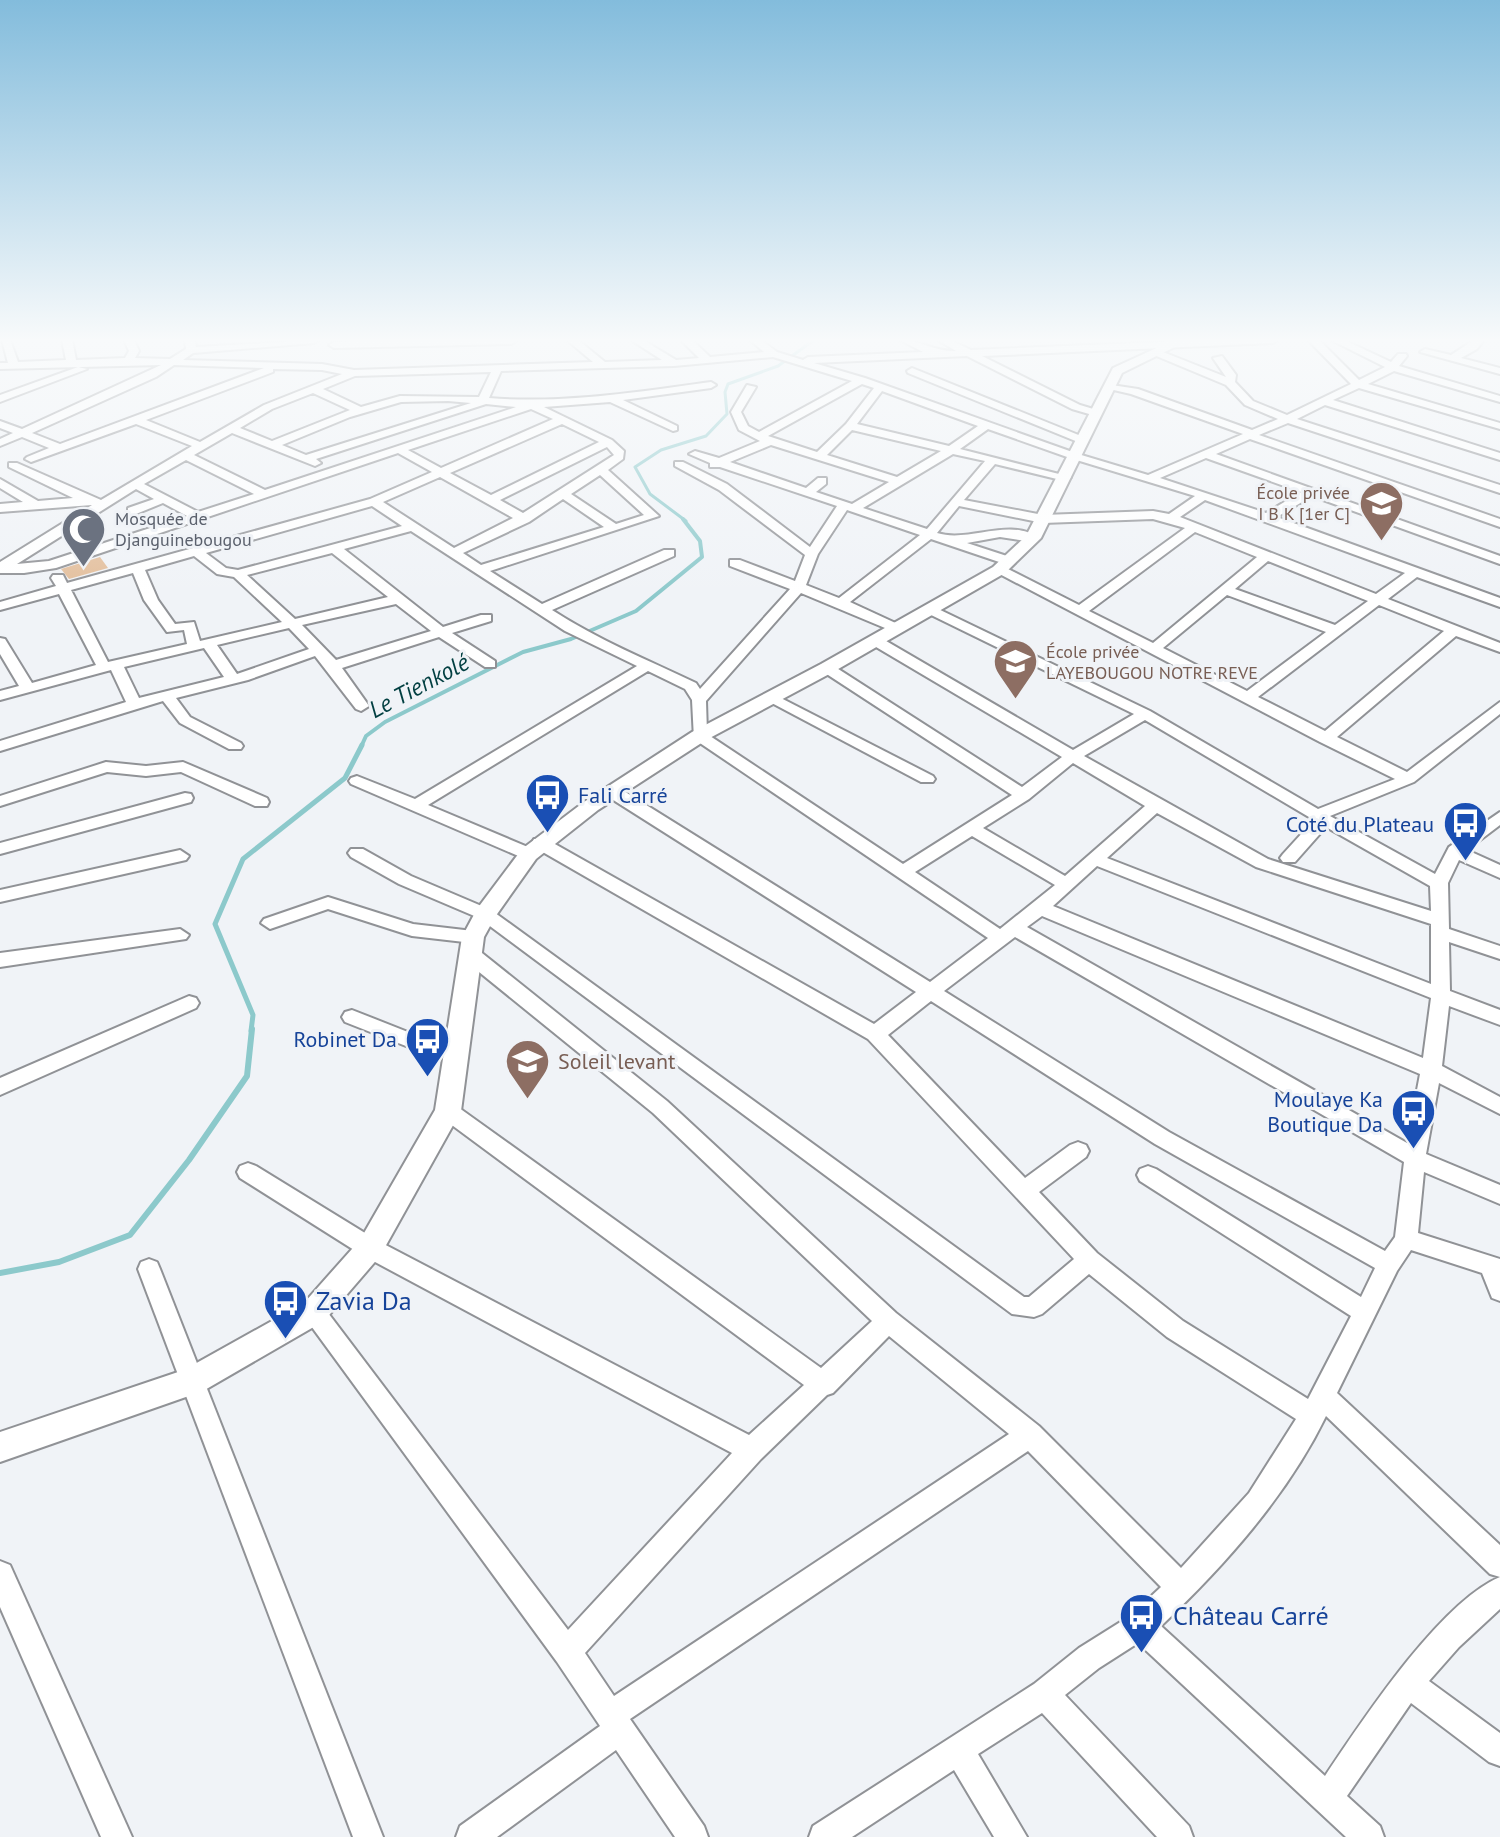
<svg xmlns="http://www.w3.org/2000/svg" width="1500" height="1837" viewBox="0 0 1500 1837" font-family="'PT Sans',sans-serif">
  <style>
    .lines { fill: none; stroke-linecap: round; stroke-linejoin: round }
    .stream-far3 { stroke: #8cc9cb; stroke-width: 3 }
    .stream-far2 { stroke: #8cc9cb; stroke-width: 4 }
    .stream-far1 { stroke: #8cc9cb; stroke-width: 5 }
    .stream { stroke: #8cc9cb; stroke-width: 6 }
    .building { fill: #e3be9b }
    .minor-casing { stroke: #909296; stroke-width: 4 }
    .major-casing { stroke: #909296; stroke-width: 4 }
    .minor { fill: #fff; fill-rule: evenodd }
    .major { fill: #fff; fill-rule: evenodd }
    .labels { text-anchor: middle; stroke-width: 6; stroke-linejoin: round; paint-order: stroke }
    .far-education-label { font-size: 18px; fill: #785e54; stroke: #f0f3f7; text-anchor: end }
    .far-worship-label { font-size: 18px; fill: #5b616d; stroke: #f0f3f7; text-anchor: start }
    .transit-label { font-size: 22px; fill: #164399; stroke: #f0f3f7; text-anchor: end }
    .education-label { font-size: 22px; fill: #785e54; stroke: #f0f3f7; text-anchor: start }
    .water-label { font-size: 24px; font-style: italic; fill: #023f41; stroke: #f0f3f7 }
    .near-transit-label { font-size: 26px; fill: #164399; stroke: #f0f3f7; text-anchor: start }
  </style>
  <rect width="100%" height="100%" fill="#f0f3f7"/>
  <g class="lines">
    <polyline class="stream-far3" points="686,521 650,494 635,467 661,450 706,436 727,414 725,392 728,384 778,366 814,340"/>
    <polyline class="stream-far2" points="361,747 366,736 385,722 523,652 571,639 636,611 702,557 700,541 683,519"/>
    <polyline class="stream-far1" points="251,1031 253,1015 215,924 243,859 345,778 362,745"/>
    <polyline class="stream" points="0,1273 59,1262 130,1235 189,1160 247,1076 252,1029"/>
  </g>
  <polygon class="building" points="100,557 108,568 69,579 61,569"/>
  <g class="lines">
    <defs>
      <g id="minor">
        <path d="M2,340H10L18,362L66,360L62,340H72L76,360L125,358L129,351L124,340H134L139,351L135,358L170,359L186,349L185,340H195L196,347L319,340L314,343L193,353L183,360L322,364L354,370L593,362L567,340H578L605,362L662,360L631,340H643L676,360L699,358L681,340H692L710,357L764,352L750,340H761L777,352L803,360L808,357L923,352L900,340C921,340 934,352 956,351L938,340H950L971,350L1208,340H1278L1273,343L982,356L1080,405L1100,411L1101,413L1096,416L1072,409L967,356L814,363L865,378L1078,454L1148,475L1243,434L1131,394L1105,388V384L1138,389L1252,430L1278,419L1245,405L1226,385L1154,355V351L1158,350L1226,377L1213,358L1222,356L1236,375L1235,382L1253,401L1287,415L1351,384L1308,340H1319L1359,380L1385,367L1331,340H1344L1391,362L1398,354H1406L1407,356L1399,366L1500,396V402L1394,371L1368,384L1500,423V429L1359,388L1333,400L1500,453V460L1325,405L1297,419L1500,485V493L1288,423L1259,435L1500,519V527L1250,439L1216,454L1500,556V564L1312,496L1277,517L1500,598V607L1417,577L1388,599L1500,643V652L1456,636L1337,737L1407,772L1500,702V714L1414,782L1330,816L1435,874L1449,847L1500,812V825L1467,850L1500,865V878L1459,860L1448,883L1449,929L1500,946V959L1449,942L1450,991L1500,1010V1025L1449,1006L1442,1066L1500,1097V1114L1439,1083L1426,1154L1500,1185V1204L1424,1172L1418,1233L1500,1259V1301L1492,1298L1482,1273L1411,1250L1397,1271L1337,1393L1500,1545V1609L1459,1647L1429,1681L1500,1733V1766L1489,1762L1411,1703L1347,1796L1380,1826L1384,1837H1346L1138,1643L1099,1668L1065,1695L1189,1826L1193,1837H1157L1042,1713L978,1754L1027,1837H994L954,1770L852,1837H809L813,1826L1034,1684L1079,1648L1130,1616L1161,1587L1028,1451L630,1719L704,1826L708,1837H675L616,1750L497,1837H456L460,1826L600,1726L557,1662L306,1319L302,1312L306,1305L314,1301L322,1305L568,1630L732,1453L362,1255L240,1178L237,1172L240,1166L248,1163L256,1166L378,1241L749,1435L804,1385L441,1117L438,1111L441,1105L448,1103L455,1105L821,1368L872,1321L653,1113L463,959L461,954L463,949H477L667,1101L896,1313L1039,1426L1181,1568L1249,1493L1296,1419L1167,1337L1089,1274L1042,1314L1034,1317L1012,1314L479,918L399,884L351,857L348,853L351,849H363L411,876L491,910L1024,1297H1029L1074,1259L868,1039L534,847L532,843L534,839H546L874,1024L916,992L607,796L605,792L607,788H619L930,982L988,938L694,739L692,700L685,689L648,671L428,805L535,850L538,854L535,858H523L351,784L349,781L351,778L357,776L415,799L637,666L565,631L411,531L344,549L443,627L481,615H491V621L452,633L495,661V667H485L439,637L342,668L369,706L361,711L356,709L315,656L248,680L176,698L190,717L241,743L243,746L241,749H229L180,723L163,701L0,751V741L126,702L111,670L0,700V691L19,686L0,654V638L5,639L32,683L96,665L59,594L0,610V602L56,586L51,578L53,575H63L67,583L370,499L432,472L398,453L56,568L24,573H0V562L92,505L0,512V504L23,502L0,488V479L38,501L73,498L9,467V463H17L101,500L192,446L136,424L31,462L25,459L27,457L49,448L22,437L0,446V439L13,433L0,428V421L22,429L161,365L0,369V363H8ZM773,357L852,381L759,432L748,426L741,412L756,387L747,385L731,412L739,430L760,441L719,458L695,451L689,454L710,463V467H720L837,506L810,547L727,484L683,462H675V466L719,490L805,555L795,581L740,560H730V566L790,589L700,689L696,683C648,660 598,640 552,610L674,556V550H664L542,604L490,571L659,516L608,470L623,459L624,451L612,440L544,407L610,402L673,431L677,430V426L623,400L711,388L716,385L711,382C637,392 564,404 489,398L501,371L674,366ZM174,365L264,368L60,444L32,433L156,377ZM273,369L322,370L342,374L264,405L200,442L146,420L273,372ZM491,372L479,397L400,396L361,407L323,389L355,376ZM862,384L874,388L846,424L817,452L768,436ZM882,391L978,426L949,446L857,424ZM313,393L350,410L272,441L240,428L272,409ZM448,401L471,403L306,455L282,445L350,417L401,402ZM486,404L516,407L265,490L194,455L232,433L315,466L321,463L316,459ZM531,409L553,419L441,468L408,450ZM562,424L599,442L491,495L450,473ZM988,429L1070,458L1195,496L1169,514L1153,511L1043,515L964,500L995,464L1065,481L1071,477L960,449ZM852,430L941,451L897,477L827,455ZM771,445L889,482L852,504L816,492L826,484V478H818L806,488L730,462ZM607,447L614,455L523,513L500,500ZM953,454L985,461L927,529L863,508ZM1206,458L1301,492L1266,513L1160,478ZM186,460L254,494L198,512L144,484ZM600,475L644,515L616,524L571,494ZM440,477L513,518L454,548L383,502ZM136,489L154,499L128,508V514H136L163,503L187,516L49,561L17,564ZM563,499L604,527L481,565L463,553L529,522ZM1205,500L1405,573L1376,594L1180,517ZM372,506L402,526L238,570L226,568L206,553ZM959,506L1043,523L1153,519L1185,528L1079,605L1004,567L992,570L1320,742L1395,779L1318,809L1150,711L932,606L927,607V613L1134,714L1073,750L881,638H871V644L1062,757L1022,787L832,665H822V671L1012,795L903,864L707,734L706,701L801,593L897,633L904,629L902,626L850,602L931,539L1008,565L1014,561L1013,558L967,543L1000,537L1033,542L1039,538C1009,517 969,543 937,533ZM847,510L920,535L839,598L806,585L818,554ZM1195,532L1257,557L1153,643L1089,611ZM332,553L388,597L295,619L247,575ZM194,556L217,574L234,577L282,622L200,641L194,622L175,624L158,600L145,570ZM1268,561L1368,601L1335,625L1235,589ZM133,573L144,600L167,632L184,630L187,644L108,662L71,590ZM1227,595L1326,632L1247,691L1163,648ZM396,604L431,631L336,660L302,625ZM1379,605L1444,631L1325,731L1258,697ZM289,628L309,649L237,674L217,645ZM204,648L224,677L139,698L124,667ZM1145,720L1314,820L1283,854L1280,858L1283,862H1295L1326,827L1430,886L1431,911L1268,859L1084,756ZM1073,763L1145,806L1065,876L983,828L1029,799ZM1157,813L1256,867L1431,924V984L1107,858ZM972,836L1055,885L1000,929L915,872ZM1097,866L1431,998L1423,1058L1053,906ZM1042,916L1420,1074L1407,1143L1027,927ZM1015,937L1404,1162L1395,1237L1385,1251L1169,1132L944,991ZM931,1001L1155,1144L1375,1268L1361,1297L1156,1169L1148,1166L1140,1169L1137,1175L1140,1181L1351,1316L1308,1399L1183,1321L1097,1253L1039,1192L1086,1157L1089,1151L1086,1145L1078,1142L1070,1145L1025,1178L888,1035ZM889,1336L1009,1434L614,1696L585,1653L761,1459L827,1395L833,1393ZM1326,1416L1490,1574L1500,1577C1440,1602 1362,1721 1325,1776L1161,1626C1225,1565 1287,1496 1326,1416Z"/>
        <polygon points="431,340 516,341 511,344 334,348 329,345 334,342"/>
        <polygon points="1474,340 1484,340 1477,349 1461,358 1500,368 1500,374 1420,352 1425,349 1451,355"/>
        <polygon points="78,367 87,369 0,402 0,395"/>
        <polygon points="912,368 1086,438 1088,440 1078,442 908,373 907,371"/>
        <polygon points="773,694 933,776 935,779 933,782 921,782 768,701 768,695"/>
        <polygon points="106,762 146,766 183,762 267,798 269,802 267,806 255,806 181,772 146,776 107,772 0,806 0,796"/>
        <polygon points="185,793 191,794 193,798 191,802 0,854 0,843"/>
        <polygon points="180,850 189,856 186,860 0,902 0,890"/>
        <polygon points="328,897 413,924 473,931 482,937 473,943 412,936 328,909 270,929 261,923 264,919"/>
        <polygon points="180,929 189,935 186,939 0,967 0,953"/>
        <polygon points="189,996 196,998 199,1003 196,1008 0,1095 0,1078"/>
        <polygon points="352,1010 418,1036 463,1043 466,1048 463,1053 456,1055 416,1050 345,1022 342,1017 345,1012"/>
        <polygon points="149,1259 157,1262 160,1269 383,1837 353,1837 138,1269 141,1262"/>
        <polygon points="0,1561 10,1565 132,1837 101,1837 0,1607"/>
      </g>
      <polygon id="major" points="1174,340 1189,340 1122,373 1041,538 1005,573 833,672 706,740 598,810 536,859 495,917 484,937 461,1111 380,1256 324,1321 203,1391 0,1462 0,1432 184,1370 304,1303 360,1240 435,1110 462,937 477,909 522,849 584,802 692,732 821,664 993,567 1026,536 1113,368"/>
    </defs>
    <use href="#minor" class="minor-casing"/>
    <use href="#major" class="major-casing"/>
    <use href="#minor" class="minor"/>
    <use href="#major" class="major"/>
  </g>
  <linearGradient id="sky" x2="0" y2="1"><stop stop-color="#83bcdc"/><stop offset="0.57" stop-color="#f8fafb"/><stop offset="1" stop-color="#f8fafb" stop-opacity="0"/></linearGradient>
  <rect width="1500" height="597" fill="url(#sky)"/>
  <defs>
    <symbol id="school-pin" viewBox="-11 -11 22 30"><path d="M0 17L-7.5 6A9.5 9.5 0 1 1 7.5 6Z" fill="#8d6e63" stroke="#f0f3f7"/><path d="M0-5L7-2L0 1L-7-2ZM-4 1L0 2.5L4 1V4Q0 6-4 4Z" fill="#fff"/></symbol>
    <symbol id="mosque-pin" viewBox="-11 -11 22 30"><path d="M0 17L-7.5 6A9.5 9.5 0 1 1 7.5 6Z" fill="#6b7280" stroke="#f0f3f7"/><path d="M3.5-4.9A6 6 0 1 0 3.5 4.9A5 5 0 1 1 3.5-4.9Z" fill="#fff"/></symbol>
    <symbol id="bus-pin" viewBox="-11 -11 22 30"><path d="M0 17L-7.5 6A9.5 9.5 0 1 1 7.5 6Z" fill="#1a4fb4" stroke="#f0f3f7"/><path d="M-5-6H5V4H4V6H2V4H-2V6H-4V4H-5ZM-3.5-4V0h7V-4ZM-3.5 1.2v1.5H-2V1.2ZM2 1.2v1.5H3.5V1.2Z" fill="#fff"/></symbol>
  </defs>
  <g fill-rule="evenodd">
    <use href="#school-pin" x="1356" y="478" width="51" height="69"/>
    <use href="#mosque-pin" x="58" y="504" width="51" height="69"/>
    <use href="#school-pin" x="990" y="636" width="51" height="69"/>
    <use href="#bus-pin" x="522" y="770" width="51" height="69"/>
    <use href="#bus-pin" x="1440" y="798" width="51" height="69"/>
    <use href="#bus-pin" x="402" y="1014" width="51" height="69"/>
    <use href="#school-pin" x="502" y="1036" width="51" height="69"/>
    <use href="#bus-pin" x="1388" y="1086" width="51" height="69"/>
    <use href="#bus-pin" x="260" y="1276" width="51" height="69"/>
    <use href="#bus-pin" x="1116" y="1590" width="51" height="69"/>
  </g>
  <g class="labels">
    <g class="far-education-label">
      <text x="1350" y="499">École privée<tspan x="1350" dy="21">I B K [1er C]</tspan></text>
      <text x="1046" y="658" text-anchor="start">École privée<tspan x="1046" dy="21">LAYEBOUGOU NOTRE REVE</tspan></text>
    </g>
    <g class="far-worship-label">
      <text x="115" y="525">Mosquée de<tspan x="115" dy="21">Djanguinebougou</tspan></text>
    </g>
    <g class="transit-label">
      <text x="578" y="803" text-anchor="start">Fali Carré</text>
      <text x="1434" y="832">Coté du Plateau</text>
      <text x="397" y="1047">Robinet Da</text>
      <text x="1383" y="1107">Moulaye Ka<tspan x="1383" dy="25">Boutique Da</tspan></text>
    </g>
    <g class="education-label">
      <text x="558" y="1069">Soleil levant</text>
    </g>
    <g class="water-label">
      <text transform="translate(419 686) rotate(-28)" y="8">Le Tienkolé</text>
    </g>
    <g class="near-transit-label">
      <text x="316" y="1310">Zavia Da</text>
      <text x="1173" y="1625">Château Carré</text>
    </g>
  </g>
</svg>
